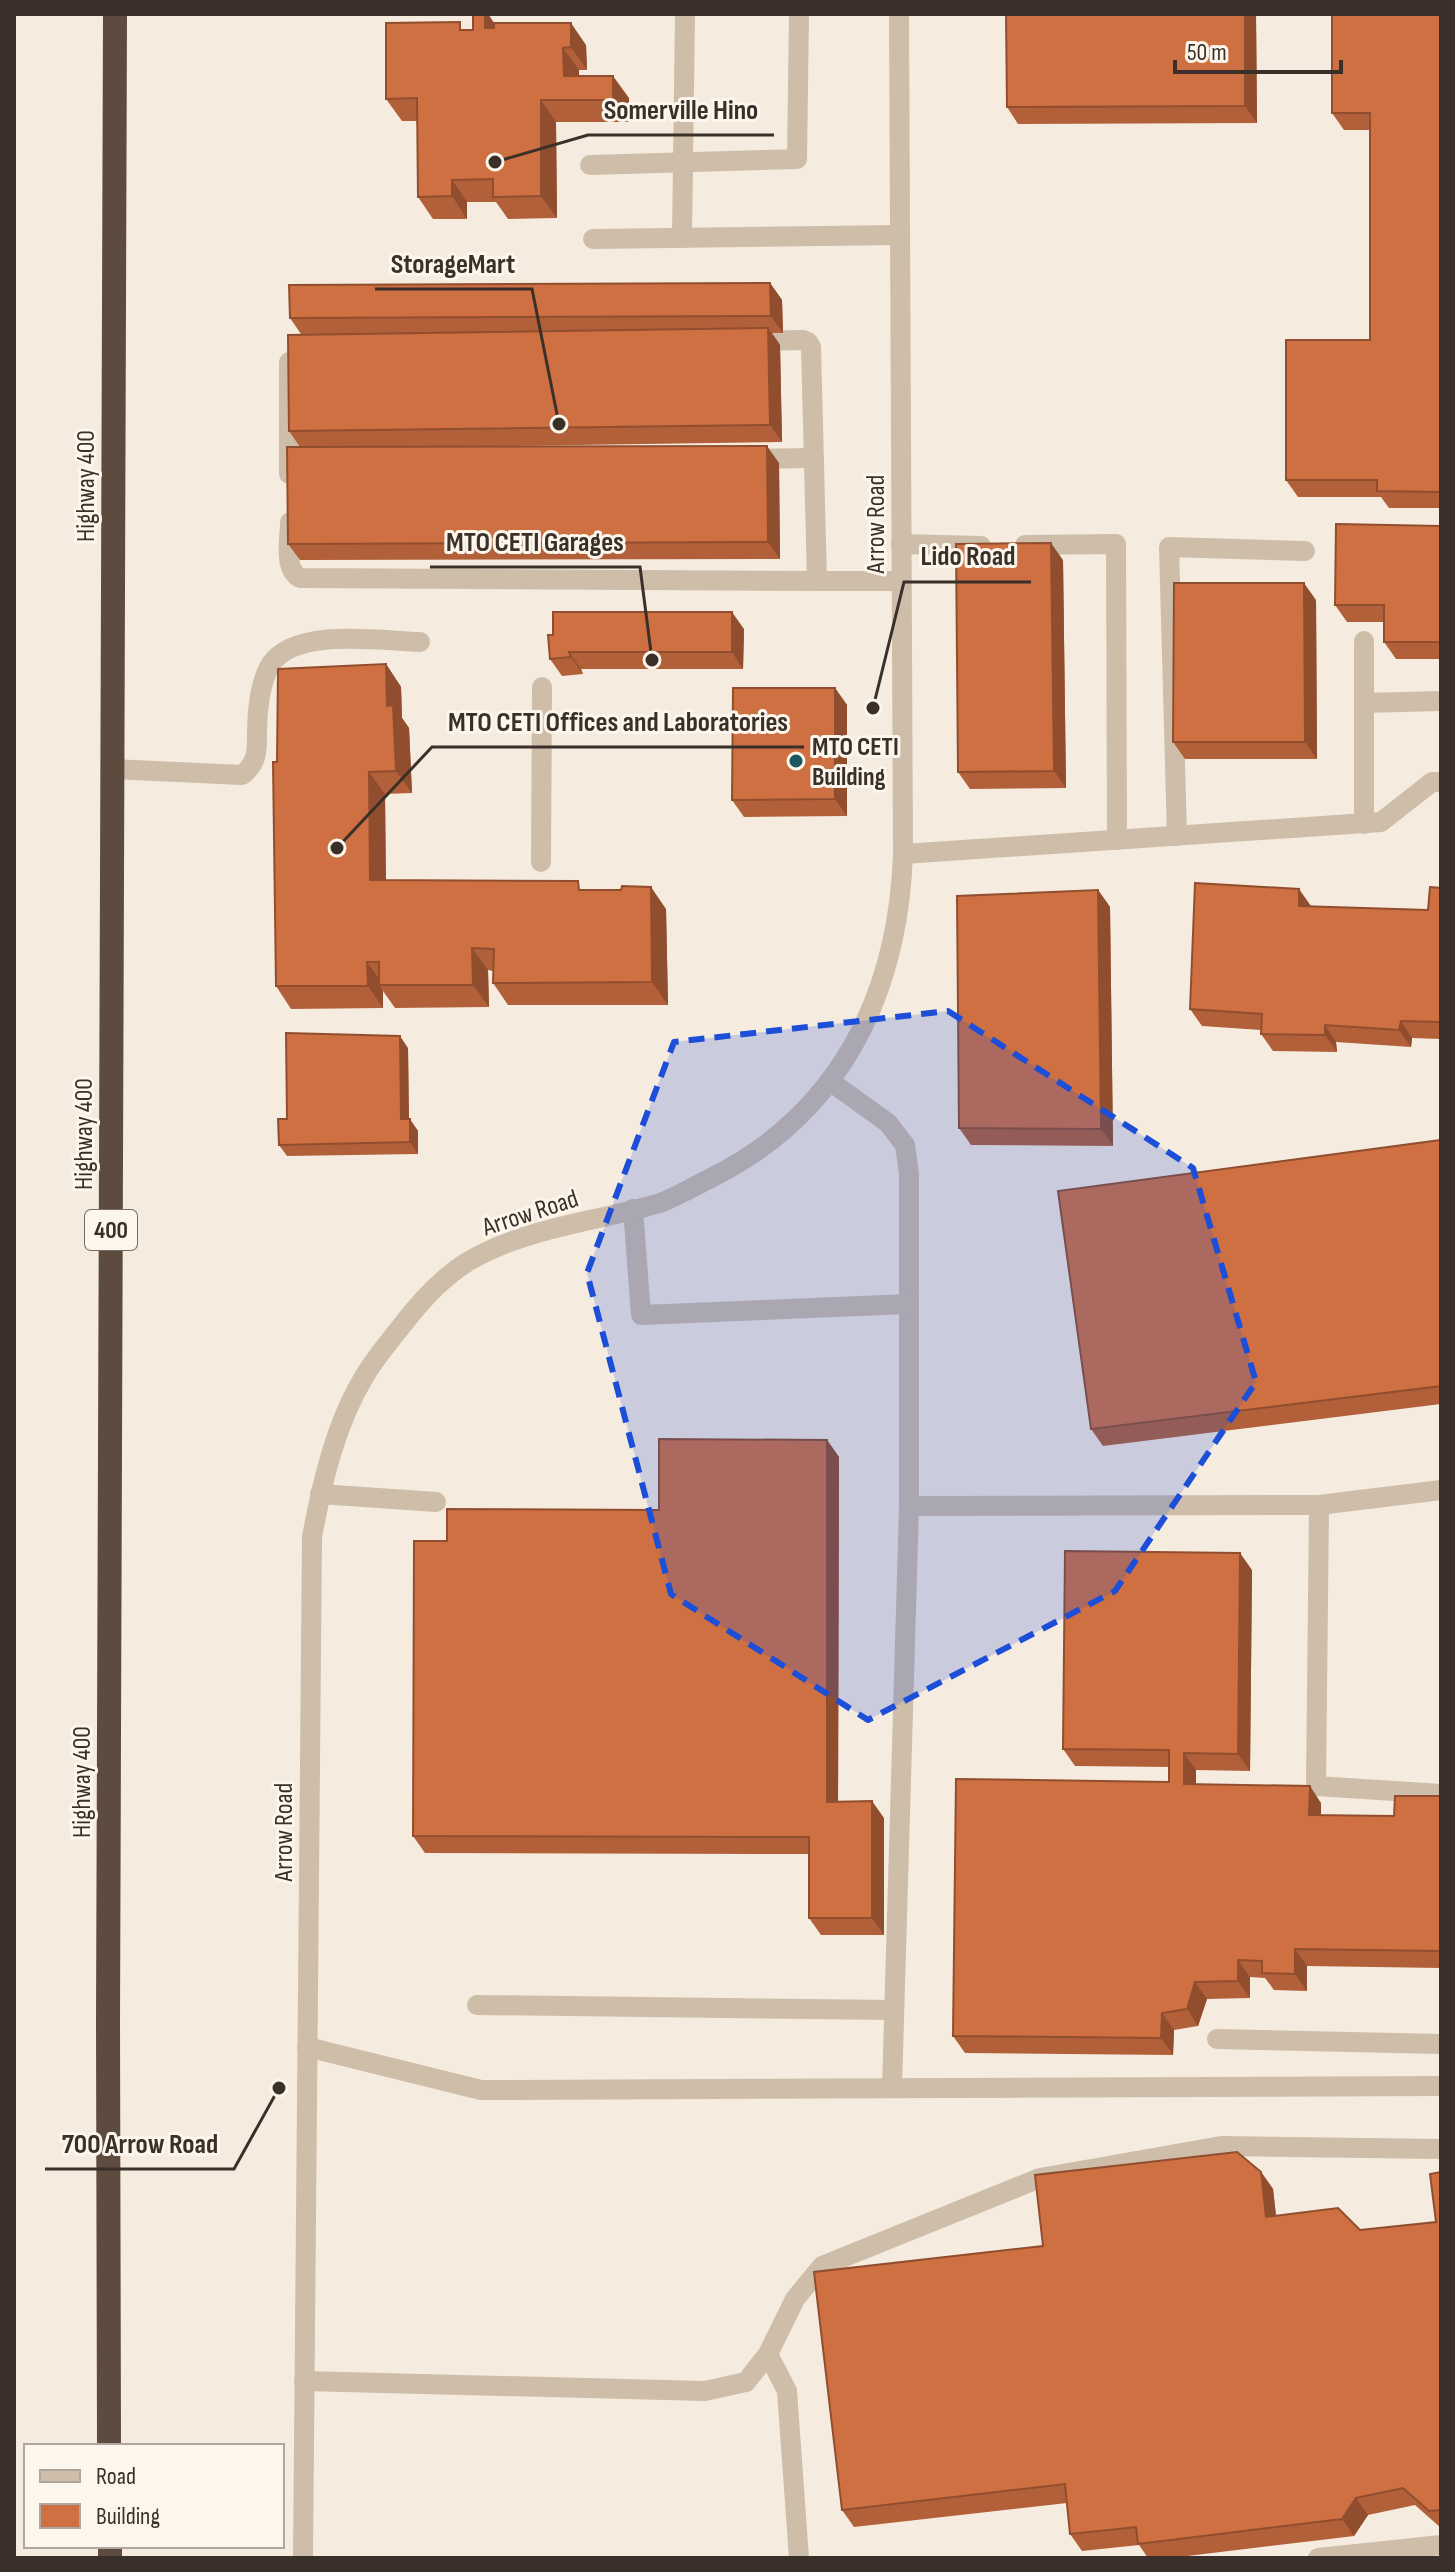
<svg xmlns="http://www.w3.org/2000/svg" width="1455" height="2572" viewBox="0 0 1455 2572" font-family="'Sofia Sans Condensed',sans-serif">
  <style>
    .lines { fill: none; stroke-linecap: round; stroke-linejoin: round }
    .minor { stroke: #cebda9; stroke-width: 20 }
    .highway { stroke: #5d4b40; stroke-width: 24 }
    .wall { fill: #b26039 }
    .shaded-wall { fill: #914e2e }
    .building { fill: #cf7042; stroke: #914e2e; stroke-width: 2 }
    .marked { fill: #1d4ed8; fill-opacity: 0.2; stroke: #1d4ed8; stroke-width: 6; stroke-dasharray: 16 10; stroke-linejoin: round }
    .poi-dot { fill: #1b5661; stroke: #fcf6ec; stroke-width: 3 }
    .labels { text-anchor: middle; stroke-width: 6; stroke-linejoin: round; paint-order: stroke }
    .shield { fill: #fcf6ec; stroke: #756b64; stroke-width: 2 }
    .shield-label { font-size: 24px; font-weight: bold; fill: #3b3029 }
    .street-label { font-size: 26px; fill: #3b3029; stroke: #fcf6ec }
    .poi-label { font-size: 26px; font-weight: bold; fill: #3b3029; stroke: #fcf6ec; text-anchor: start }
    .leader { fill: none; stroke: #3b3029; stroke-width: 3 }
    .callout-dot { fill: #3b3029; stroke: #fcf6ec; stroke-width: 3 }
    .callout-label { font-size: 28px; text-anchor: middle; font-weight: bold; fill: #3b3029; stroke: #fcf6ec; stroke-width: 6; stroke-linejoin: round; paint-order: stroke }
  </style>
  <rect width="100%" height="100%" fill="#f5ecdf"/>
  <g class="lines">
    <g class="minor">
      <polyline points="590,165 797,159 799,14"/>
      <polyline points="682,238 685,14"/>
      <polyline points="593,239 900,235"/>
      <polyline points="752,341 803,340 808,342 811,347 817,581 901,581"/>
      <polyline points="289,362 289,474"/>
      <polyline points="750,459 814,458"/>
      <path d="M290,522C290,539 283,569 300,578L817,581"/>
      <polyline points="901,544 981,546"/>
      <polyline points="1025,545 1116,544 1117,840"/>
      <polyline points="1364,641 1364,824"/>
      <polyline points="1364,703 1441,701"/>
      <path d="M112,769L242,775C258,763 257,750 257,731C257,712 260,681 271,664C296,627 381,641 420,642"/>
      <polyline points="1177,836 1169,547 1305,551"/>
      <polyline points="903,854 1381,822 1432,782 1441,782"/>
      <polyline points="541,862 542,687"/>
      <polyline points="831,1082 888,1123 905,1145 909,1174 909,1506 892,2088"/>
      <polyline points="633,1209 641,1315 909,1304"/>
      <polyline points="320,1494 436,1502"/>
      <polyline points="1319,1505 1316,1786 1441,1794"/>
      <polyline points="909,1506 1319,1505 1441,1490"/>
      <polyline points="477,2005 894,2010"/>
      <polyline points="1217,2039 1441,2044"/>
      <polyline points="307,2047 481,2090 1441,2086"/>
      <polyline points="768,2354 787,2391 799,2558"/>
      <polyline points="304,2381 705,2391 746,2382 768,2354 795,2299 822,2266 1040,2178 1221,2146 1441,2149"/>
      <path d="M303,2558L312,1537C322,1483 335,1425 364,1377C374,1360 387,1344 400,1328C419,1303 442,1277 469,1261C527,1227 596,1222 660,1203C676,1197 693,1187 709,1179C839,1115 898,996 903,854L899,14"/>
      <polyline points="1318,2558 1441,2545"/>
    </g>
    <g class="highway">
      <polyline points="109,2446 108,2023 115,14"/>
      <polyline points="110,2546 110,2558"/>
    </g>
  </g>
  <g class="wall">
    <polygon points="488,14 494,24 586,45 587,70 579,70 579,76 629,98 629,122 556,122 557,218 508,219 496,202 467,202 467,219 433,219 418,197 417,121 402,121 386,99 466,30 473,30"/>
    <polygon points="1006,14 1256,14 1257,123 1018,124 1007,107"/>
    <polygon points="1441,14 1441,508 1389,508 1381,497 1298,497 1286,480 1370,340 1370,130 1344,130 1332,113"/>
    <polygon points="770,283 782,300 783,333 772,333 780,345 782,442 431,447 779,463 780,559 300,560 288,544 300,447 289,431 301,334 290,318"/>
    <polygon points="1441,526 1441,659 1396,659 1384,642 1384,622 1347,622 1335,605"/>
    <polygon points="1063,560 1066,788 970,789 958,772"/>
    <polygon points="1316,600 1317,759 1185,759 1173,742"/>
    <polygon points="744,629 743,669 581,669 583,674 562,676 550,659 553,635"/>
    <polygon points="386,664 401,687 402,718 409,728 412,793 385,794 386,880 584,890 666,909 668,1005 508,1005 493,983 493,971 488,970 489,1007 395,1008 383,991 383,1008 291,1009 276,986 277,762"/>
    <polygon points="835,688 847,705 847,816 744,817 732,800"/>
    <polygon points="1441,888 1441,1039 1412,1038 1411,1047 1336,1042 1337,1052 1273,1051 1261,1034 1261,1030 1202,1026 1190,1009 1311,906 1428,910"/>
    <polygon points="1098,890 1110,907 1113,1146 971,1145 959,1128"/>
    <polygon points="408,1048 409,1119 418,1131 418,1154 287,1156 279,1145 287,1119"/>
    <polygon points="1441,1140 1441,1404 1103,1446 1091,1429"/>
    <polygon points="827,1440 839,1457 838,1802 884,1818 884,1935 821,1935 809,1918 809,1854 425,1853 413,1836 447,1541 659,1510"/>
    <polygon points="1252,1570 1250,1771 1196,1770 1196,1784 1321,1803 1321,1816 1394,1816 1441,1796 1441,1968 1307,1966 1307,1991 1274,1990 1265,1978 1250,1977 1250,1998 1207,1999 1198,2026 1174,2030 1173,2055 965,2053 953,2036 1169,1782 1169,1767 1075,1766 1063,1749"/>
    <polygon points="1261,2172 1273,2189 1276,2216 1360,2230 1436,2222 1441,2172 1441,2528 1415,2505 1368,2515 1354,2536 1171,2558 1148,2558 1139,2545 1082,2551 1070,2534 1067,2503 854,2527 842,2510 1043,2246"/>
  </g>
  <g class="shaded-wall">
    <polygon points="485,14 488,14 501,33 485,28"/>
    <polygon points="1245,14 1256,14 1257,123 1245,106"/>
    <polygon points="571,23 586,45 587,70 571,47"/>
    <polygon points="563,48 579,70 579,98 564,76"/>
    <polygon points="613,76 629,98 629,122 613,100"/>
    <polygon points="541,100 556,122 557,218 541,196"/>
    <polygon points="452,180 467,202 467,219 452,196"/>
    <polygon points="770,283 782,300 783,333 771,316"/>
    <polygon points="768,328 780,345 782,442 770,425"/>
    <polygon points="767,446 779,463 780,559 768,542"/>
    <polygon points="1051,543 1063,560 1066,788 1054,771"/>
    <polygon points="1304,583 1316,600 1317,759 1305,742"/>
    <polygon points="732,612 744,629 743,669 732,652"/>
    <polygon points="569,652 581,669 583,674 571,657"/>
    <polygon points="386,664 401,687 402,718 409,728 412,793 396,771 387,706"/>
    <polygon points="835,688 847,705 847,816 835,799"/>
    <polygon points="369,772 385,794 386,903 370,880"/>
    <polygon points="651,887 666,909 668,1005 652,982"/>
    <polygon points="1299,889 1311,906 1299,906"/>
    <polygon points="1098,890 1110,907 1113,1146 1101,1129"/>
    <polygon points="472,948 488,970 489,1007 473,985"/>
    <polygon points="367,962 383,984 379,985 383,991 383,1008 368,986"/>
    <polygon points="1401,1021 1412,1038 1411,1047 1399,1030"/>
    <polygon points="1325,1025 1336,1042 1337,1052 1325,1035"/>
    <polygon points="400,1036 408,1048 409,1131 401,1119"/>
    <polygon points="410,1119 418,1131 418,1154 410,1142"/>
    <polygon points="827,1440 839,1457 838,1819 827,1802"/>
    <polygon points="1240,1553 1252,1570 1250,1771 1238,1754"/>
    <polygon points="1184,1753 1196,1770 1196,1801 1184,1784"/>
    <polygon points="1310,1786 1321,1803 1321,1832 1309,1815"/>
    <polygon points="872,1801 884,1818 884,1935 872,1918"/>
    <polygon points="1295,1949 1307,1966 1307,1991 1295,1974"/>
    <polygon points="1238,1960 1250,1977 1250,1998 1238,1981"/>
    <polygon points="1195,1982 1207,1999 1198,2026 1187,2009"/>
    <polygon points="1162,2013 1174,2030 1173,2055 1161,2038"/>
    <polygon points="1261,2172 1273,2189 1278,2234 1266,2217"/>
    <polygon points="1356,2498 1368,2515 1354,2536 1342,2519"/>
  </g>
  <g class="building">
    <polygon points="473,14 485,14 485,28 494,28 494,23 571,23 571,47 563,48 564,76 613,76 613,100 541,100 541,196 493,197 493,179 452,180 452,196 418,197 417,98 386,99 386,23 460,22 460,30 473,30"/>
    <polygon points="1006,14 1245,14 1245,106 1007,107"/>
    <polygon points="1332,14 1441,14 1441,492 1377,491 1377,480 1286,480 1286,340 1370,340 1370,113 1332,113"/>
    <polygon points="770,283 771,316 290,318 289,285"/>
    <polygon points="768,328 770,425 289,431 288,335"/>
    <polygon points="767,446 768,542 288,544 287,447"/>
    <polygon points="1336,524 1441,526 1441,642 1384,642 1384,605 1335,605"/>
    <polygon points="1051,543 1054,771 958,772 956,544"/>
    <polygon points="1174,583 1304,583 1305,742 1173,742"/>
    <polygon points="553,612 732,612 732,652 569,652 571,657 550,659 548,635 553,635"/>
    <polygon points="386,664 387,706 393,705 396,771 369,772 370,880 578,881 579,890 621,890 622,886 651,887 652,982 493,983 494,949 472,948 473,985 379,985 379,962 367,962 368,986 276,986 273,762 277,762 278,669"/>
    <polygon points="733,688 835,688 835,799 732,800"/>
    <polygon points="1195,883 1299,889 1299,906 1428,910 1430,887 1441,888 1441,1022 1401,1021 1399,1030 1325,1025 1325,1035 1261,1034 1262,1014 1190,1009"/>
    <polygon points="1098,890 1101,1129 959,1128 957,896"/>
    <polygon points="286,1033 400,1036 401,1119 410,1119 410,1142 279,1145 278,1119 287,1119"/>
    <polygon points="1441,1140 1441,1386 1091,1429 1058,1191"/>
    <polygon points="659,1439 827,1440 827,1802 872,1801 872,1918 809,1918 809,1837 413,1836 414,1541 447,1541 447,1509 659,1510"/>
    <polygon points="1065,1551 1240,1553 1238,1754 1184,1753 1184,1784 1310,1786 1309,1815 1394,1816 1395,1796 1441,1796 1441,1951 1295,1949 1295,1974 1262,1973 1262,1961 1238,1960 1238,1981 1195,1982 1187,2009 1162,2013 1161,2038 953,2036 956,1779 1169,1782 1169,1750 1063,1749"/>
    <polygon points="1237,2152 1261,2172 1266,2217 1338,2208 1360,2230 1436,2222 1430,2174 1441,2172 1441,2510 1429,2511 1403,2488 1356,2498 1342,2519 1138,2544 1136,2527 1070,2534 1065,2484 842,2510 814,2272 1043,2246 1035,2175"/>
  </g>
  <path class="marked" d="M948,1011L1193,1168L1256,1382L1115,1591L868,1720L671,1594L587,1273L674,1042Z"/>
  <circle class="poi-dot" cx="796" cy="761" r="8"/>
  <g class="labels">
    <rect class="shield" x="85" y="1210" width="52" height="40" rx="6"/>
    <g class="shield-label">
      <text x="111" y="1238">400</text>
    </g>
    <g class="street-label">
      <text transform="translate(85 486) rotate(-90)" y="9">Highway 400</text>
      <text transform="translate(875 524) rotate(-90)" y="9">Arrow Road</text>
      <text transform="translate(83 1134) rotate(-90)" y="9">Highway 400</text>
      <text transform="translate(530 1212) rotate(-18)" y="9">Arrow Road</text>
      <text transform="translate(81 1782) rotate(-90)" y="9">Highway 400</text>
      <text transform="translate(283 1832) rotate(-90)" y="9">Arrow Road</text>
    </g>
    <g class="poi-label">
      <text x="812" y="755">MTO CETI<tspan x="812" dy="30">Building</tspan></text>
    </g>
  </g>
  <path class="leader" d="M495 162L588 135H774M559 424L532 289H375M652 660L640 567H430M873 708L904 582H1031M337 848L432 747H804M279 2088L234 2169H45"/>
  <g class="callout-dot">
    <circle cx="495" cy="162" r="8"/>
    <circle cx="559" cy="424" r="8"/>
    <circle cx="652" cy="660" r="8"/>
    <circle cx="873" cy="708" r="8"/>
    <circle cx="337" cy="848" r="8"/>
    <circle cx="279" cy="2088" r="8"/>
  </g>
  <g class="callout-label">
    <text x="681" y="119">Somerville Hino</text>
    <text x="453" y="273">StorageMart</text>
    <text x="535" y="551">MTO CETI Garages</text>
    <text x="968" y="565">Lido Road</text>
    <text x="618" y="731">MTO CETI Offices and Laboratories</text>
    <text x="140" y="2153">700 Arrow Road</text>
  </g>
  <rect width="1455" height="2572" fill="none" stroke="#3b3029" stroke-width="32"/>
  <rect x="24" y="2444" width="260" height="104" fill="#fcf6ec" stroke="#afa79e" stroke-width="2"/>
  <rect x="40" y="2470" width="40" height="12" fill="#cebda9" stroke="#afa79e" stroke-width="2"/>
  <text x="96" y="2484" font-size="24" fill="#3b3029">Road</text>
  <rect x="40" y="2504" width="40" height="24" fill="#cf7042" stroke="#afa79e" stroke-width="2"/>
  <text x="96" y="2524" font-size="24" fill="#3b3029">Building</text>
  <path d="M1175 60v12h166v-12" fill="none" stroke="#3b3029" stroke-width="4"/>
  <text x="1187" y="60" font-size="24" fill="#3b3029" stroke="#fcf6ec" stroke-width="6" paint-order="stroke">50 m</text>
</svg>
